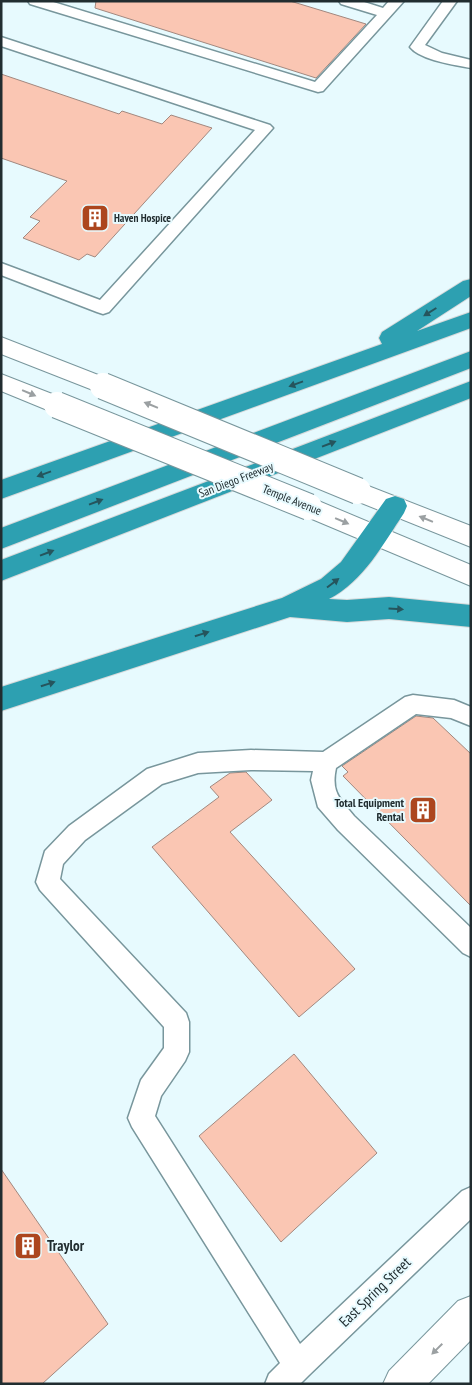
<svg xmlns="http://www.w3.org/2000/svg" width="472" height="1385" viewBox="0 0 472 1385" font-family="'PT Sans Narrow',sans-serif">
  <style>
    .building { fill: #fac6b3; stroke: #a2887f }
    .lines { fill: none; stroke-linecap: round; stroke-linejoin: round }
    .service-casing { stroke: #78969c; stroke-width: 3 }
    .secondary-casing { stroke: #78969c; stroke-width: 2 }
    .motorway-casing { stroke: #d7d9da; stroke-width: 2 }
    .service { fill: #fff; fill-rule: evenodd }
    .secondary { fill: #fff; fill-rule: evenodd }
    .motorway { fill: #2da0b1; fill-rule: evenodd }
    .secondary-bridge-casing { stroke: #78969c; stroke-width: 28; stroke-linecap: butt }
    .secondary-bridge { stroke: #fff; stroke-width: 26 }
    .oneway { fill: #25555d }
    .oneway2 { fill: #9ba0a2 }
    .labels { text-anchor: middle; stroke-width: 4; stroke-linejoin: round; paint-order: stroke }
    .far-poi-label { font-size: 11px; font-weight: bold; fill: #212d30; stroke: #e7fafe; text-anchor: start }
    .street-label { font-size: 12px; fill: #212d30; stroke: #e7fafe }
    .poi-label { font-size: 12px; font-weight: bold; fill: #212d30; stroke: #e7fafe; text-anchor: end }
    .near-poi-label { font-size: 15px; font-weight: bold; fill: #212d30; stroke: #e7fafe; text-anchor: start }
    .near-street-label { font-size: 15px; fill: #212d30; stroke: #e7fafe }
  </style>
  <rect width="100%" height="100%" fill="#e7fafe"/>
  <g class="building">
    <polygon points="96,1 290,1 366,24 316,78 95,8"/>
    <polygon points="1,74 119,114 122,111 162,124 171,115 212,128 95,257 87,254 79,260 23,238 40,221 30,217 67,181 1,158"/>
    <polygon points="416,716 433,718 471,754 471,906 343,776 348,772 342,766"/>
    <polygon points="246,772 272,800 230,832 355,969 299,1017 152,847 219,797 210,787 230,773"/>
    <polygon points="294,1054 377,1153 281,1242 199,1136"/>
    <polygon points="1,1169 108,1324 42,1384 1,1384"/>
  </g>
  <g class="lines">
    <defs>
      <g id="service">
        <polygon points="28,1 50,1 315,82 377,15 341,4 339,1 361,1 383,8 389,1 404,1 323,91 318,92 30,4"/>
        <path d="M443,1H457L425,45L442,53L471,60V68C455,65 420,60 410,47Z"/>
        <polygon points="1,37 270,125 273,128 109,312 103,314 97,312 1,275 1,263 100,300 255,130 1,46"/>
        <path d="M413,695L454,700L471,707V726L451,718L416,714L336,768C331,792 339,798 354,816L471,928V957L463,953L338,830L318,807L311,780L313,771L251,770L198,773L162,784L85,840L63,864L60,879L186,1013L189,1022V1052L185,1061L161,1096L155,1116L300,1344L462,1191L471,1187V1219L308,1376L300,1384H265L269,1374L280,1363L132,1127L128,1118L141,1080L164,1048V1027L40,890L36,882L45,851L69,826L147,769L198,753L251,750L323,752L405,697Z"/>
      </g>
      <g id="secondary">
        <polygon points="1,337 111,380 115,386 111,392 103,394 1,354"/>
        <polygon points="1,374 65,399 69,405 65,411 57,414 1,391"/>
        <polygon points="358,482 471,526 471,547 349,498 346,491 349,484"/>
        <polygon points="309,497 471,565 471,586 300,514 297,507 300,500"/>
        <polygon points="471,1296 471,1340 428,1384 383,1384 389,1371 458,1301"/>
      </g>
      <g id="motorway">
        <polygon points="471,279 471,296 417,331 471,312 471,328 1,499 1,480 382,344 379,338 382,332 463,281"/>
        <polygon points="471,351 471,368 1,549 1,528"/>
        <polygon points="471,381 471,398 1,581 1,560"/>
        <path d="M395,496L404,499L407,506L404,513C383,544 364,581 329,599L347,600L389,597L471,605V627L389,619L347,622L290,617L1,711V687L282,598L321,579L341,562L386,499Z"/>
      </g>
    </defs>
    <use href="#service" class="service-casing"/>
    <use href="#secondary" class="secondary-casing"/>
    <use href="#motorway" class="motorway-casing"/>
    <use href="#service" class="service"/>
    <use href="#secondary" class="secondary"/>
    <use href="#motorway" class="motorway"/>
    <defs>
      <g id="secondary-bridge">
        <polyline points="103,386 358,491"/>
        <polyline points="57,405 309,507"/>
      </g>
    </defs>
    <use href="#secondary-bridge" class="secondary-bridge-casing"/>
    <use href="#secondary-bridge" class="secondary-bridge"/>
  </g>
  <defs><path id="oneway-solid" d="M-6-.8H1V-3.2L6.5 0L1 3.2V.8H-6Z" transform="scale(1.25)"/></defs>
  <g class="oneway">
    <use href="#oneway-solid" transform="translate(430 312) rotate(148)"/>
    <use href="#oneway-solid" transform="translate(296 384) rotate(160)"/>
    <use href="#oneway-solid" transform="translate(329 444) rotate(-21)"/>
    <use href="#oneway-solid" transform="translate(44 474) rotate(160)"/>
    <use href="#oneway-solid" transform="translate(96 502) rotate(-21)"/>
    <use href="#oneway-solid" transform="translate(47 553) rotate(-21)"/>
    <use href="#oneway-solid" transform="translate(333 583) rotate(-37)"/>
    <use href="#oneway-solid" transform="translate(396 609) rotate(4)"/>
    <use href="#oneway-solid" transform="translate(202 634) rotate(-18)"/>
    <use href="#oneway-solid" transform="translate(48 684) rotate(-18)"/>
  </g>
  <g class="oneway2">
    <use href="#oneway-solid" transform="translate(29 393) rotate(23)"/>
    <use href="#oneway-solid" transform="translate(151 405) rotate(-158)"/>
    <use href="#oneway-solid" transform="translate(426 519) rotate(-158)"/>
    <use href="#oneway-solid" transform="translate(342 521) rotate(23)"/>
    <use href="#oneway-solid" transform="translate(437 1349) rotate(135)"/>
  </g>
  <defs>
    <symbol id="building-square" viewBox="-11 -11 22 22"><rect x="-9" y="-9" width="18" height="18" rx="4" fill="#ac461e" stroke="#e7fafe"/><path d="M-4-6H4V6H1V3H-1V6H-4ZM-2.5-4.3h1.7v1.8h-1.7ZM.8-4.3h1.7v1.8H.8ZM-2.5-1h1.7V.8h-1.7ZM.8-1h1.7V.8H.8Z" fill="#fff"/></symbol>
  </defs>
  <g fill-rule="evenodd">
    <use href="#building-square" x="79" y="202" width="32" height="32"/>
    <use href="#building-square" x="407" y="794" width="32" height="32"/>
    <use href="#building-square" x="12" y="1230" width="32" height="32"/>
  </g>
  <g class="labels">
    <g class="far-poi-label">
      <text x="114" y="222">Haven Hospice</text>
    </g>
    <g class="street-label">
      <text transform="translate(236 480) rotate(-21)" y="4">San Diego Freeway</text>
      <text transform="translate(292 500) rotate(22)" y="4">Temple Avenue</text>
    </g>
    <g class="poi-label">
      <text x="404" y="807">Total Equipment<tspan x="404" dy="14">Rental</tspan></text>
    </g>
    <g class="near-poi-label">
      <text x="47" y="1251">Traylor</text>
    </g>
    <g class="near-street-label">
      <text transform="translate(375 1292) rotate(-44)" y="5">East Spring Street</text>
    </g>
  </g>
  <rect width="472" height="1385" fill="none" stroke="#212d30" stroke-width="5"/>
</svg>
